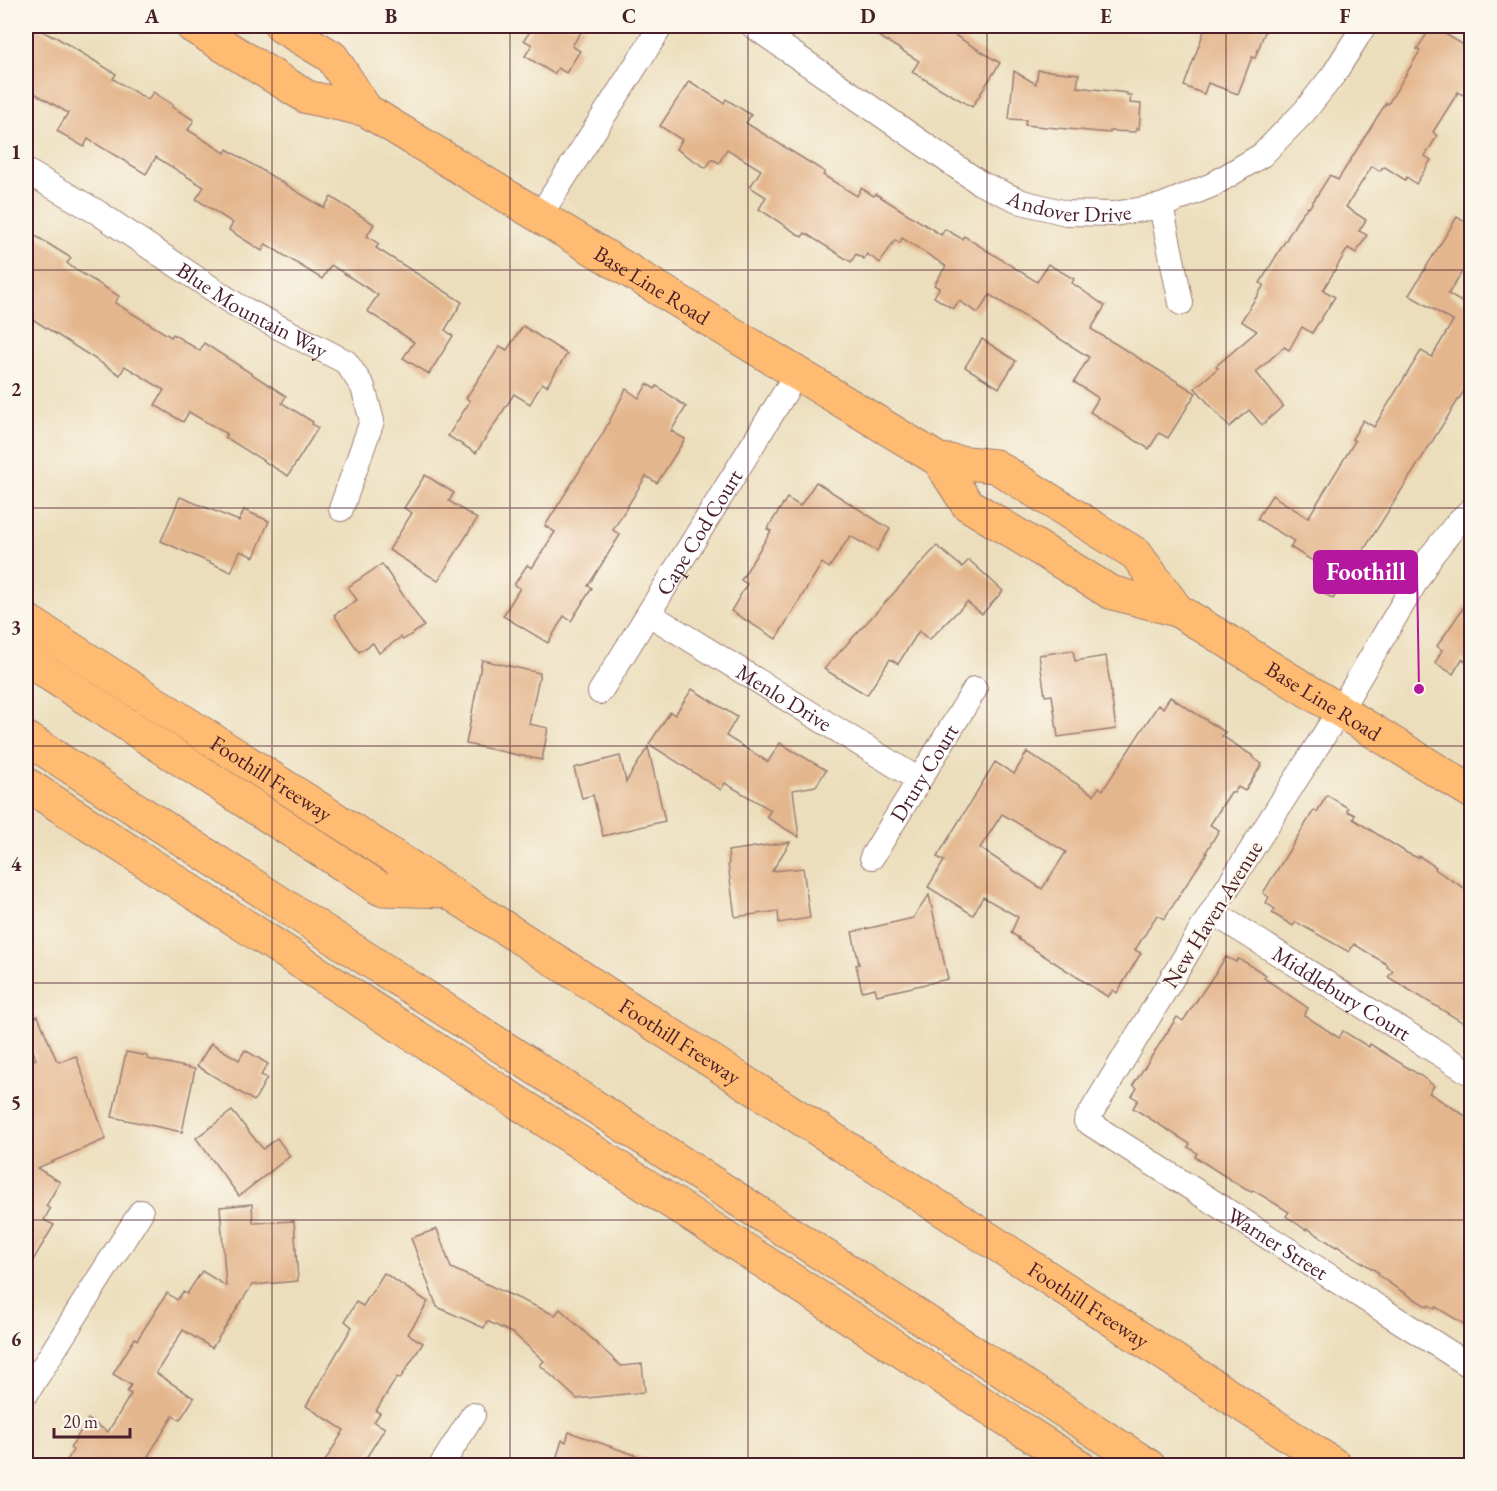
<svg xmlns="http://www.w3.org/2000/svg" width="1497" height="1491" viewBox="0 0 1497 1491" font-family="'EB Garamond',serif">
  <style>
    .building { fill: #e4b68d; fill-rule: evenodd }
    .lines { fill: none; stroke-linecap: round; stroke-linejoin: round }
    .street-casing { stroke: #9b7e74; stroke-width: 26 }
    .primary-casing { stroke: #9b7e74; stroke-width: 35 }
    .highway-casing { stroke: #9b7e74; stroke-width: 35 }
    .street { stroke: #fff; stroke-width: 24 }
    .primary { stroke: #ffbb71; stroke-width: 33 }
    .highway { stroke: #ffbb71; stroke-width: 33 }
    .grid { fill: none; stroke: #4a1f2b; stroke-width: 1.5; stroke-opacity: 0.55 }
    .labels { text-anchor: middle; stroke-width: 4.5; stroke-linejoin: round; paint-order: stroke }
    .street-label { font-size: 22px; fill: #4a1f2b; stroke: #fbf7ec }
    .leader { fill: none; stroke: #b5179e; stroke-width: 2 }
    .callout-dot { fill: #b5179e; stroke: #fbf7ec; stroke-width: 2 }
    .callout { fill: #b5179e; stroke: #b5179e; stroke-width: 2 }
    .callout-label { font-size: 24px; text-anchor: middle; font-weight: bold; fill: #fff }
    .neatline { fill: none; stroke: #4a1f2b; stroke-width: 2 }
    .grid-label { font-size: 20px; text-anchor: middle; font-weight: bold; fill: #4a1f2b }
  </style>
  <rect width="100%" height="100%" fill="#fbf7ec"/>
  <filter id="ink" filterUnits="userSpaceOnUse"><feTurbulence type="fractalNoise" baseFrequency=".0167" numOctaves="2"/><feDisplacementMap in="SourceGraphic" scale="12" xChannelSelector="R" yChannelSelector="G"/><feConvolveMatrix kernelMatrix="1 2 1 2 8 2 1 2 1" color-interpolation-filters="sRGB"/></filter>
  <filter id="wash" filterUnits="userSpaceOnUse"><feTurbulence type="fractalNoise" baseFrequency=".008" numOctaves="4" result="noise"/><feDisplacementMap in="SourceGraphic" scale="24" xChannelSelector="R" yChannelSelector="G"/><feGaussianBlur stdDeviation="1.35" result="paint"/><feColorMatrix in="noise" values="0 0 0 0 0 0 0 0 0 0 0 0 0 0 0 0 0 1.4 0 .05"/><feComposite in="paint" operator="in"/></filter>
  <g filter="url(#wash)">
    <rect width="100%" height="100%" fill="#ecdebc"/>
    <g id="blocks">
      <g class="building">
        <polygon points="26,26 33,26 53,37 54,36 116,74 113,79 148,100 153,92 173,105 172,107 194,120 188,130 225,153 227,149 324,208 331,197 374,224 367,236 379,244 376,248 462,302 445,330 453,336 429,374 403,358 414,342 367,311 378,295 331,265 322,279 266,244 262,251 229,230 233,223 196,199 204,187 156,157 146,174 88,139 84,147 57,131 68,113 26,88"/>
        <polygon points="534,26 585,26 572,46 580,51 566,73 558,68 554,74 525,56 532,45 524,40"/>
        <polygon points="862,26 940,26 1000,63 972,107 912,72 919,61"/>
        <polygon points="1206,26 1267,26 1255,58 1252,57 1238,94 1208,83 1204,94 1184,86"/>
        <polygon points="1432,26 1472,50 1472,100 1458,92 1433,132 1437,136 1425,156 1431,160 1416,184 1407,177 1405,180 1385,167 1382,168 1380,171 1372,166 1346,207 1366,220 1359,231 1367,235 1356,253 1348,248 1323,290 1335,297 1312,333 1302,327 1289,350 1284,347 1256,372 1283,406 1262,425 1249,410 1229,427 1195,388 1218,368 1216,366 1257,331 1241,321 1264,285 1260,283 1302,213 1308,207 1309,208 1330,175 1338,180 1386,103 1388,104 1420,51 1417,49"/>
        <polygon points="1038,70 1079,74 1077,87 1127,93 1127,95 1131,95 1130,103 1141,104 1139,129 1136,128 1136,132 1110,131 1110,133 1025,125 1026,120 1009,119 1014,71 1036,84"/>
        <polygon points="689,81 724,103 726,99 751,115 746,123 825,172 823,175 857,196 861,188 874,196 876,194 941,235 945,229 962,239 964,236 1037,282 1048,264 1074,279 1072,283 1105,306 1091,329 1196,393 1168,438 1159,433 1149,449 1090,412 1098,399 1097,397 1074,382 1089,357 990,295 978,313 959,301 953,309 934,297 939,288 934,285 946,266 902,238 900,243 895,240 880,263 867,254 864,259 856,254 851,262 805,233 802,237 759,209 766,197 750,187 761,170 727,149 719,163 712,159 706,168 676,149 682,140 660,126"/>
        <polygon points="1457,217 1472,226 1472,256 1448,294 1463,303 1472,289 1472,378 1333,599 1314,587 1326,569 1290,547 1294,541 1257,519 1272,495 1308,518 1355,441 1352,439 1363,420 1374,427 1421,351 1432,357 1453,321 1409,295"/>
        <polygon points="26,230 71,258 67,263 73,268 119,296 115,303 171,337 173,334 200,351 204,343 286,396 282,403 313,422 312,424 318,428 288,476 225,437 227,434 189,412 183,422 155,405 164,390 125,366 120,375 26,315"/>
        <polygon points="523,326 567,354 547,386 542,383 530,404 514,394 476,453 448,436 470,401 466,398 500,346 507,350"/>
        <polygon points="982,339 1016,361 999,388 965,367"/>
        <polygon points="647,384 655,389 657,386 686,407 671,431 685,439 657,483 646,476 613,530 620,535 588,586 592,588 571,621 564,616 548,643 503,616 520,588 514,585 527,565 532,568 555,532 545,526 602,435 626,389 639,398"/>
        <polygon points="425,475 454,493 449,501 477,519 438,581 389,550 412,513 404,508"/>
        <polygon points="816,482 890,529 877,551 850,536 829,568 822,563 776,639 731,611 747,584 741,580 771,531 767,529 787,498 800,506"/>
        <polygon points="180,497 239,521 244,510 269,521 254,557 240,551 231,572 161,541"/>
        <polygon points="937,546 962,567 969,560 1003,591 982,614 967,602 929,640 919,631 898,664 890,659 867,695 824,669"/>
        <polygon points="382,564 424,626 403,640 401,637 379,653 373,643 359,652 334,615 357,600 348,587"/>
        <polygon points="1472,595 1472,665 1462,659 1453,674 1435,663 1442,650 1437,646"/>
        <polygon points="1073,650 1075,661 1106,656 1116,729 1058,737 1052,695 1045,696 1039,655"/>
        <polygon points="482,660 540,673 529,724 548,728 542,760 466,744"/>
        <polygon points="692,689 737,717 726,736 768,762 780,743 826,770 816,786 793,790 799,837 766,817 771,810 725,783 721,790 649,744 670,712 675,715"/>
        <path d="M1170,697L1225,732L1222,736L1253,756L1252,757L1262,764L1245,791L1238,787L1234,793L1231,792L1210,825L1219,830L1206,852L1207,853L1164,919L1157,915L1135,950L1141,953L1117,993L1113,990L1108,997L1018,939L1019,938L1011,933L1018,917L983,897L973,915L928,887L944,861L937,857L995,762L1014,774L1027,752L1094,795L1099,787L1103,790L1158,705L1163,708ZM1002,814L1066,852L1042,889L980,848Z"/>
        <polygon points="648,747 665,821 603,836 593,795 582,798 574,768 620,756 626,782"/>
        <polygon points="1327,795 1348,808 1347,811 1355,815 1353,819 1407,853 1418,858 1419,856 1436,867 1435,869 1445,876 1472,893 1472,1028 1388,977 1393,971 1387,967 1388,965 1354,944 1349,952 1296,922 1293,926 1272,913 1275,909 1266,903 1269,897 1263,893 1314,810 1317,812"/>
        <polygon points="790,842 772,871 803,868 810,918 779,923 778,911 735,917 728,864 729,863 728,851"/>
        <polygon points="929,895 948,979 877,995 875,988 862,991 856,965 859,964 852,932 913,918"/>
        <polygon points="1226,957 1236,962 1238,959 1245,962 1266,975 1264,978 1308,1008 1304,1015 1339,1038 1343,1031 1369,1047 1370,1044 1421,1076 1434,1086 1429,1093 1472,1120 1472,1329 1436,1307 1435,1309 1429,1305 1428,1307 1398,1289 1378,1275 1379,1273 1337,1246 1336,1247 1307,1228 1306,1230 1286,1216 1289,1212 1253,1190 1252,1192 1245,1189 1195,1157 1197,1153 1188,1147 1190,1144 1133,1108 1138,1100 1132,1096 1137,1088 1133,1085 1177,1017 1183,1021"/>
        <polygon points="38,1016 56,1059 59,1062 76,1056 106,1139 37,1168 60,1182 46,1206 50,1209 44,1220 54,1225 26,1272 26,1064 36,1059 26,1030 26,1021"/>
        <polygon points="211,1043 239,1060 245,1050 268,1064 261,1075 267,1078 254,1101 197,1066"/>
        <polygon points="126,1052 148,1056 147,1059 195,1069 182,1132 112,1117"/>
        <polygon points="232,1111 263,1149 277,1138 290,1156 239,1196 196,1138"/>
        <polygon points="252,1204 253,1223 294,1221 298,1281 252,1285 212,1348 183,1330 156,1373 194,1398 180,1420 173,1416 142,1466 64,1466 73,1450 70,1448 88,1419 108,1432 131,1394 127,1392 131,1385 113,1374 135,1338 137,1340 167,1293 177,1300 183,1292 187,1294 202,1271 226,1286 220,1207"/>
        <polygon points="437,1229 451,1268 555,1315 560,1309 621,1366 642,1364 645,1392 577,1399 540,1365 544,1361 514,1334 487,1321 484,1328 437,1307 411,1238"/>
        <polygon points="384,1273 428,1302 408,1334 423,1343 400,1379 397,1377 376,1411 380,1413 374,1422 385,1428 361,1466 322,1466 344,1430 306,1406 352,1327 345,1321 356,1302 363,1306"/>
        <polygon points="569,1432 655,1462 655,1466 554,1466 562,1440 566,1442"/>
      </g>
    </g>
  </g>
  <g filter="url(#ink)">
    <use href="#blocks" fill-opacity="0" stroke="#9b7e74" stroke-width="1.5"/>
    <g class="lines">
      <defs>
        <g id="street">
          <path id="s1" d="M753,26L980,183L1022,202L1066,213L1114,214L1161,206L1212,185L1262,155L1304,112L1334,74L1364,26"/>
          <path id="s2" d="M26,171L97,212L238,306L346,362L363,387L372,421L341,509"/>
          <polyline points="1161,206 1181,303"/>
          <polyline points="539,217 661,26"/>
          <path id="s3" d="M1472,509L1458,522L1431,556L1340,710L1212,912L1086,1121L1472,1367"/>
          <path id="s4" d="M649,614L919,780"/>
          <path id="s5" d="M600,692L797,373"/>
          <path id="s6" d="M872,857L975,689"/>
          <path id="s7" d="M1212,912L1472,1074"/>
          <polyline points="26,1394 141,1212"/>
          <polyline points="441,1466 473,1415"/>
        </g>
        <g id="primary">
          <path id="s8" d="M192,26L307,97L366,110L939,460L995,466L1136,554L1177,610"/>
          <polyline points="281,26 332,57 366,110"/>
          <path id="s9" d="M939,460L967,504L1110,592L1177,610L1472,792"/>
        </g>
        <g id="highway">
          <path id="s10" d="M26,620L1007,1251L1336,1466"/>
          <polyline points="26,659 381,889 446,891"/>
          <polyline points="26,738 1149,1466"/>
          <polyline points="26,784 1079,1466"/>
        </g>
      </defs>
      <use href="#street" class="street-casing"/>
      <use href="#primary" class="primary-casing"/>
      <use href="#highway" class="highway-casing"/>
      <use href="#street" class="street"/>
      <use href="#primary" class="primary"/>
      <use href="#highway" class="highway"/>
    </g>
  </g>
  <path class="grid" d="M272,26V1466M510,26V1466M748,26V1466M987,26V1466M1226,26V1466M26,270H1472M26,508H1472M26,746H1472M26,983H1472M26,1220H1472"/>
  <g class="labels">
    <g class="street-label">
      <text dy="8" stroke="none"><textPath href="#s1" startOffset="370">Andover Drive</textPath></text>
      <text dy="8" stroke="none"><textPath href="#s8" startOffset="531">Base Line Road</textPath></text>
      <text dy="8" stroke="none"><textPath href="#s2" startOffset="266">Blue Mountain Way</textPath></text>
      <text dy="8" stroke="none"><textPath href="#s5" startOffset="188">Cape Cod Court</textPath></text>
      <text dy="8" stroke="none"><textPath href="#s4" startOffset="159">Menlo Drive</textPath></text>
      <text dy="8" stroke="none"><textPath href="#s9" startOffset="462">Base Line Road</textPath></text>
      <text dy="8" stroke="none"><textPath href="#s6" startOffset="99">Drury Court</textPath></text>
      <text dy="8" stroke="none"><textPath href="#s10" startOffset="292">Foothill Freeway</textPath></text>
      <text transform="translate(1212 914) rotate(-58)" y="8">New Haven Avenue</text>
      <text dy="8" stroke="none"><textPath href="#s7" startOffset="153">Middlebury Court</textPath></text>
      <text dy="8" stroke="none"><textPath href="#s10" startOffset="778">Foothill Freeway</textPath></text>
      <text dy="8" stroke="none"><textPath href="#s3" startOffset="952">Warner Street</textPath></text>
      <text dy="8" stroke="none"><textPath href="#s10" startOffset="1264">Foothill Freeway</textPath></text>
    </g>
  </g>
  <path class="leader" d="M1419 689L1417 572"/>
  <circle class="callout-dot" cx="1419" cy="689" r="6"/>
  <rect class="callout" x="1314" y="551" width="103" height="42" rx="6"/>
  <g class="callout-label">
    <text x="1366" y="580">Foothill</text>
  </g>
  <rect width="1497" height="1491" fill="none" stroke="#fbf7ec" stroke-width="66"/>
  <path d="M54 1428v9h76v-9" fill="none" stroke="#4a1f2b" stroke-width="3"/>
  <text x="63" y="1428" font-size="18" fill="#4a1f2b" stroke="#fbf7ec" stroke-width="4.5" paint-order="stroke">20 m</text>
  <rect x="33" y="33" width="1431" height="1425" class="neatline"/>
  <g class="grid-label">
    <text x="152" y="23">A</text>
    <text x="391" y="23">B</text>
    <text x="629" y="23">C</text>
    <text x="868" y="23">D</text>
    <text x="1106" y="23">E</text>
    <text x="1345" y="23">F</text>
    <text x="16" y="159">1</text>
    <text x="16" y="396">2</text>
    <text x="16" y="634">3</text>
    <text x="16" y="871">4</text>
    <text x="16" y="1109">5</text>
    <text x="16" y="1346">6</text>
  </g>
</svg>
